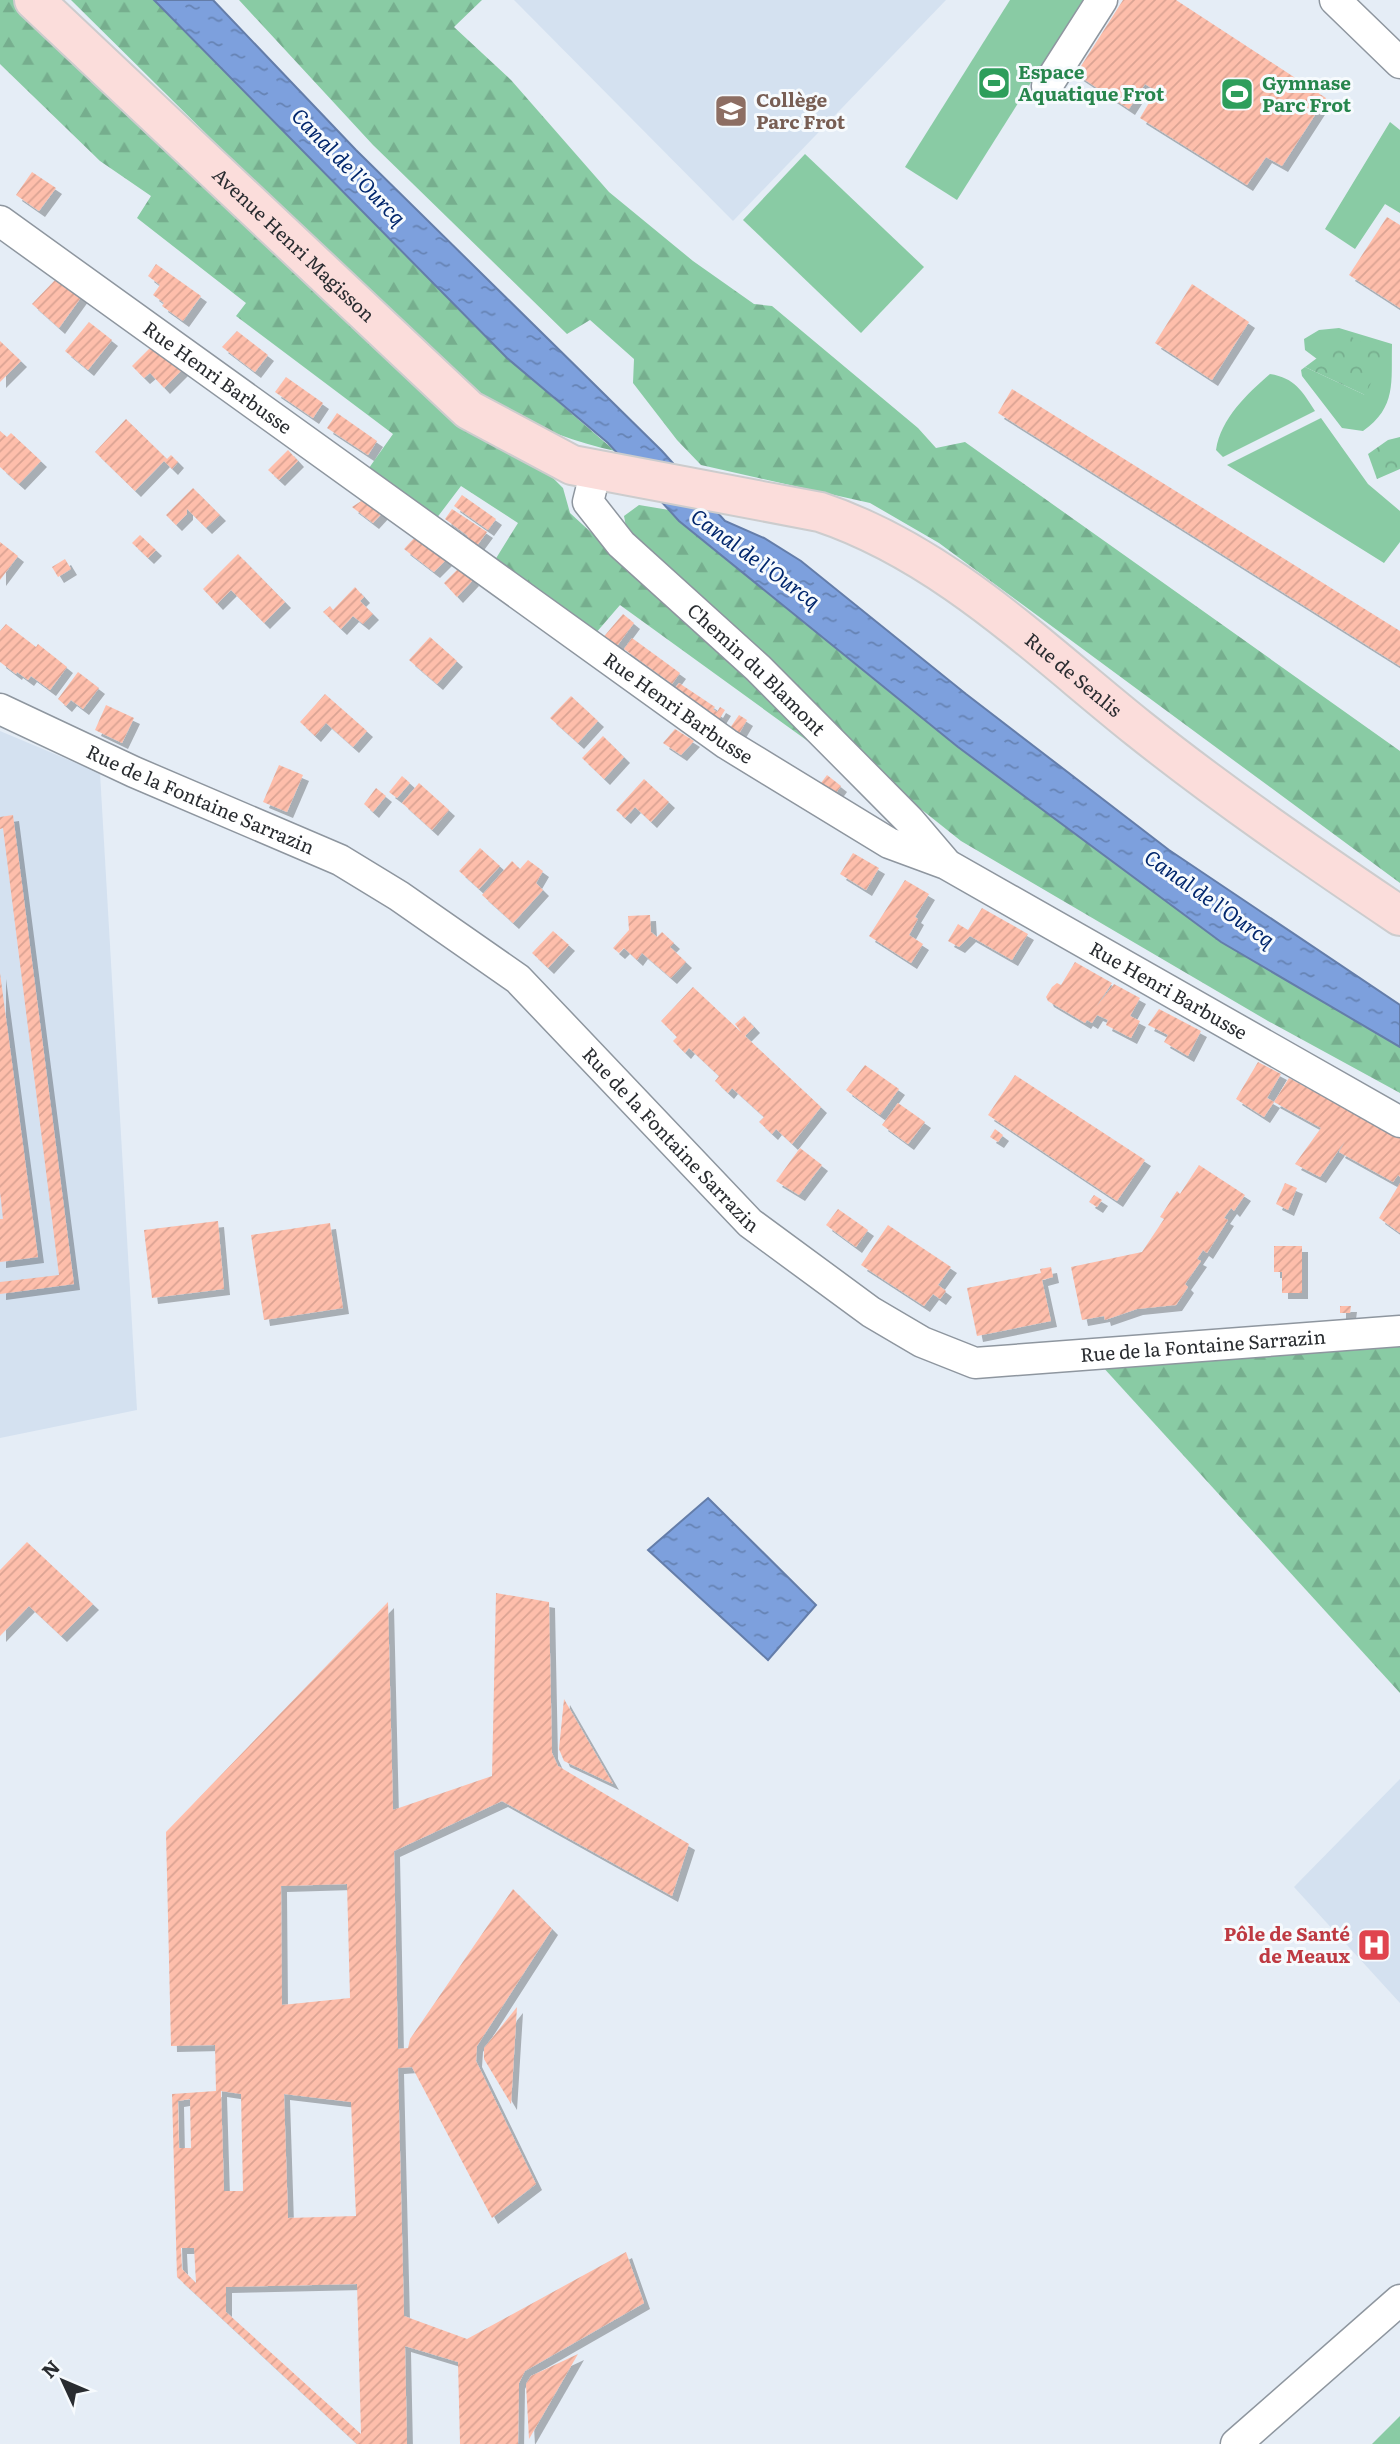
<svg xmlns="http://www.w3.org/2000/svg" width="1400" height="2444" viewBox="0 0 1400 2444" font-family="Literata,serif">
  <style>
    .built { fill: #d4e1f0 }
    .green { fill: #89cba4 }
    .forest { fill: url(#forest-firs) }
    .park { fill: url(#park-crowns) }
    .water { fill: url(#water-ripples); stroke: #647da9; stroke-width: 2 }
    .building { fill: url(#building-hatch); fill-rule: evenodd; filter: url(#shadow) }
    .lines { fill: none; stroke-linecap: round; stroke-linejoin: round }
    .minor-casing { stroke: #8e969f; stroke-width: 33 }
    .major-casing { stroke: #cccccd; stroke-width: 42 }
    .minor { stroke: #fff; stroke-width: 30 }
    .major { stroke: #fbdddb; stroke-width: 38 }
    .labels { text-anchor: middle; stroke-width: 6; stroke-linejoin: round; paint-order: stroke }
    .leisure-label { font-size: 19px; font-weight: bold; fill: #27864d; stroke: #f6fafd; text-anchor: start }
    .education-label { font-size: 19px; font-weight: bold; fill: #785e54; stroke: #f6fafd; text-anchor: start }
    .street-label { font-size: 19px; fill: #292c30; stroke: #f6fafd }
    .health-label { font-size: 19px; font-weight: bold; fill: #be3a42; stroke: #f6fafd; text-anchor: end }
    .water-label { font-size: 21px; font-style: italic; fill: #02276d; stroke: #f6fafd }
  </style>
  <defs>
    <pattern id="forest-firs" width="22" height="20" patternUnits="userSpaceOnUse" patternTransform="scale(1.75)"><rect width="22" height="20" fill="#89cba4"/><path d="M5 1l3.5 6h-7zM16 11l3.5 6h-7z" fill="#76ae8e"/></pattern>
    <pattern id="park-crowns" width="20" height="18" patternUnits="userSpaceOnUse" patternTransform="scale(1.75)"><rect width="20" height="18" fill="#89cba4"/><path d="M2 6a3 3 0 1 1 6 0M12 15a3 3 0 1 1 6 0" fill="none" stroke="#76ae8e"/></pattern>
    <pattern id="water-ripples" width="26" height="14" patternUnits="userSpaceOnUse" patternTransform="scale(1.75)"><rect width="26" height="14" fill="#7da0dd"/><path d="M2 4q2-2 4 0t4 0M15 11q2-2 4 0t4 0" fill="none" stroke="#6683b4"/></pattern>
    <pattern id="building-hatch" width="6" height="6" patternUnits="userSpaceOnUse" patternTransform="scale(1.75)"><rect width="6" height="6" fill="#febeab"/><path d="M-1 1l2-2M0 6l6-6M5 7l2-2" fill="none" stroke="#daa393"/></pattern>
    <filter id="shadow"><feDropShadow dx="6" dy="6" stdDeviation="0" flood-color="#0004"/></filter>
  </defs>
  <rect width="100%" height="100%" fill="#e5edf6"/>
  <g class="built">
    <polygon points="514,0 946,0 733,221"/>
    <polygon points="0,731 100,773 137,1410 0,1438"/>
    <polygon points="1400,1779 1400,2003 1294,1887"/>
  </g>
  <g class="green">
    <polygon points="1010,0 1083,0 957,200 905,167"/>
    <polygon points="1390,122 1400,130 1400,213 1385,204 1355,249 1325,229"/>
    <polygon points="805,154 924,267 861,333 743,220"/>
    <path d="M1339,328L1392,344C1391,382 1397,407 1363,431L1342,428L1302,376L1301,370L1305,367L1365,395L1305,350L1304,339L1319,330Z"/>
    <path d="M1270,374C1295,378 1302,391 1315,411L1223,457L1216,450C1221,418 1247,394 1270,374Z"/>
    <polygon points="1321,418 1368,484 1400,511 1400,542 1384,563 1227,465"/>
    <polygon points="1400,2416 1400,2444 1372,2444"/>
  </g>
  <g class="forest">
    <polygon points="0,0 16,0 548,473 563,488 570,513 856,776 620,605 595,634 495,560 518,523 461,486 436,519 369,468 393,434 236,316 246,303 137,218 151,196 100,161 0,64"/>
    <path d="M71,0H154L507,358L615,451C546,436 493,407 438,363Z"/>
    <polygon points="239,0 482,0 454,27 511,80 609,192 693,261 754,304 772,306 918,428 936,448 965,442 1400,751 1400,883 939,543 870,503 701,465 677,440 633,383 634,359 590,320 567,334 373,145"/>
    <polygon points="639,505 669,510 958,747 1221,942 1400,1047 1400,1093 1268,1021 961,841 887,782 627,532 624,516"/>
    <polygon points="1400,1330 1400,1693 1091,1354"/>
  </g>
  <g class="park">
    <polygon points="1348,335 1385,355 1365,395 1305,367"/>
    <polygon points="1400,437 1400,469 1377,479 1368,454 1388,440"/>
  </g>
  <g class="water">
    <polygon points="154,0 213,0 356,150 662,451 725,521 764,538 801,561 966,694 1169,850 1400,1005 1400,1047 1221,942 958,747 679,521 608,443 507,358"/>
    <polygon points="708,1498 816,1605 768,1660 648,1550"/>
  </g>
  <g class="building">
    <polygon points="1123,0 1176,0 1326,98 1282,166 1266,157 1247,185 1140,118 1156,91 1145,84 1129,109 1076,74"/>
    <polygon points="32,172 56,188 39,211 16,195"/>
    <polygon points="1387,217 1400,225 1400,308 1349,275"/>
    <polygon points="156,264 201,296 183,321 162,306 164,303 153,295 160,285 148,276"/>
    <polygon points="57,278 82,296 59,328 32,304"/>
    <polygon points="1192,284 1249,322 1212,380 1155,343"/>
    <polygon points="89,322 112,340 88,370 65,351"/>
    <polygon points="237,331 268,355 255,372 222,347"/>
    <polygon points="0,341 21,361 0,382"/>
    <polygon points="152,346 184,368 164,388 150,373 144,378 132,366"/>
    <polygon points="286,377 323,403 313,418 275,392"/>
    <polygon points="1012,389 1400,631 1400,666 998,413"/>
    <polygon points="337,413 377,441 368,455 327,428"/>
    <polygon points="126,419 167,459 171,455 178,462 172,469 164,461 135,491 95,452"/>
    <polygon points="0,431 7,437 11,433 41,461 19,484 0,467"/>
    <polygon points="288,450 298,461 279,480 268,470"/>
    <polygon points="193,488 220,515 206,528 187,509 187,514 176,525 166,515"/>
    <polygon points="462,495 496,519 488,530 454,506"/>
    <polygon points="366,498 384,511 373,523 352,507"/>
    <polygon points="452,509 487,532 476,547 466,539 468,536 445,519"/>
    <polygon points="140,535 156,550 148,558 132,543"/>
    <polygon points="417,535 448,558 434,572 404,549"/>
    <polygon points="0,542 18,556 0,580"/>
    <polygon points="238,554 285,602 264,623 231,590 217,604 203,589"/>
    <polygon points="65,559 71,569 58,577 52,567"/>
    <polygon points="460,567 473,580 457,597 444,583"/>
    <polygon points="355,587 364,597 360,601 373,614 363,624 353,616 341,629 323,612 330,606 333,610"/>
    <polygon points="623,614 634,623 614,650 601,640"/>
    <polygon points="6,624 36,647 38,644 67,667 50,690 31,676 28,680 17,672 16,674 0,662 0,631"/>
    <polygon points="430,637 457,661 437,684 409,660"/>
    <polygon points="632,638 680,673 672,684 624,649"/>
    <polygon points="78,672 99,688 83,709 71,700 66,706 58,699"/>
    <polygon points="679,683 715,707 713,709 717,712 720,707 725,710 717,723 671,693"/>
    <polygon points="325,694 367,731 353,747 326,723 315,736 300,722"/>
    <polygon points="571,696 598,721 578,743 550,718"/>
    <polygon points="106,705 134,718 122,743 95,730"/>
    <polygon points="739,715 747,720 737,737 728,731"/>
    <polygon points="675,729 694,741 681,755 663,743"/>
    <polygon points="603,736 624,757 604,779 582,758"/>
    <polygon points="279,765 303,775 287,812 263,802"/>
    <polygon points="827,775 841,786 833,797 818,787"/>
    <polygon points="402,776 410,783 397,798 389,792"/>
    <polygon points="644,779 669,802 651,822 635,807 625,818 616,810"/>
    <polygon points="419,783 449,810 432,830 402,803"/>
    <polygon points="376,788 386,796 373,812 364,804"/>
    <polygon points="13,815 74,1284 0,1294 0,1282 59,1275 3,828 0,829 0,817"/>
    <polygon points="480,848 500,866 479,889 459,871"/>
    <polygon points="853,853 879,868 866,890 840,874"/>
    <polygon points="528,860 543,871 536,883 543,890 513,923 482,895 512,861 520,869"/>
    <polygon points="905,880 929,894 915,917 918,919 909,935 923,944 911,963 869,936"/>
    <polygon points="982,908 1028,934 1012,960 970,936 959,947 948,941 958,924 968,930"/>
    <polygon points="650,915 651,932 657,937 662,932 674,943 670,947 686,962 671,978 642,953 637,960 624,948 619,953 613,948 629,930 628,916"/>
    <polygon points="553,931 569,945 548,968 532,953"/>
    <polygon points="1075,962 1112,983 1096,1007 1114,984 1140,998 1130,1016 1140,1021 1131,1038 1106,1025 1108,1020 1097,1015 1092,1023 1087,1020 1085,1023 1048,1001 1046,997 1052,987 1057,983 1061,985"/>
    <polygon points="0,973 38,1257 0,1262 0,1219 3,1219 0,1192"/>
    <polygon points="693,987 742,1033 735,1024 744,1016 754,1027 745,1036 821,1107 792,1144 776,1129 772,1134 759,1122 764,1117 732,1088 728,1093 715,1081 719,1076 689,1048 685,1053 673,1041 677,1037 661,1021"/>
    <polygon points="1159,1009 1201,1031 1188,1056 1164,1042 1168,1035 1148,1025"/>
    <polygon points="1258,1062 1281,1074 1267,1098 1274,1102 1264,1117 1236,1099"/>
    <polygon points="865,1065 899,1089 880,1115 846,1090"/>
    <polygon points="1015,1075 1145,1160 1117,1201 988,1115"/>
    <polygon points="1289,1078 1400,1138 1400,1177 1398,1175 1393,1182 1339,1152 1345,1141 1320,1177 1295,1164 1321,1128 1274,1102"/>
    <polygon points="898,1103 925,1122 908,1144 882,1125"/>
    <polygon points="995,1129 1003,1135 998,1142 990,1137"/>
    <polygon points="800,1148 822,1165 799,1195 776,1181"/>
    <polygon points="1199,1165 1245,1195 1234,1211 1231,1208 1224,1218 1228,1220 1207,1253 1203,1250 1197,1259 1201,1261 1185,1284 1188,1287 1176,1305 1137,1309 1105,1320 1104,1316 1082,1320 1071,1267 1142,1252 1164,1219 1160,1217 1177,1191 1180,1194"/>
    <polygon points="1285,1183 1297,1188 1288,1210 1276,1204"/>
    <polygon points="1400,1183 1400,1233 1379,1218"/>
    <polygon points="1094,1195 1102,1200 1097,1207 1089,1202"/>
    <polygon points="838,1209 868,1230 856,1247 826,1225"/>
    <polygon points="218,1221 224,1289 152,1298 144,1230"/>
    <polygon points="330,1223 343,1308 264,1320 251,1235"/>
    <polygon points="888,1225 951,1267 938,1285 946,1291 940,1299 933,1294 924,1306 861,1265"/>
    <polygon points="1274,1246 1302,1246 1302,1293 1282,1293 1282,1272 1274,1272"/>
    <polygon points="1051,1267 1053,1277 1042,1280 1051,1321 977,1336 967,1288 1041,1273 1040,1269"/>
    <polygon points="1340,1306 1351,1306 1350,1313 1340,1313"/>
    <polygon points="27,1542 93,1604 61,1636 29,1606 0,1636 0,1570"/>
    <path d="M496,1593L549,1602L552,1753L558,1766L689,1844L672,1896L502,1801L394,1851L398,2049L408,2048L410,2039L513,1889L552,1929L477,2046L476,2061L536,2184L492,2218L412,2067L398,2068L404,2316L467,2339L626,2252L644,2303L525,2371L519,2383L518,2444H460L458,2362L405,2346L407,2444H357L177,2277L172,2094L216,2091L215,2045L171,2046L166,1832L388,1602L393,1810L492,1776ZM347,1884L350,1998L282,2005L281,1886ZM221,2091L241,2094L243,2191H224ZM284,2094L351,2102L356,2216L288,2218ZM190,2099L191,2148H179L178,2101ZM181,2248H194L196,2283L182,2269ZM357,2284L361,2434L226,2312V2287Z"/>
    <polygon points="564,1699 613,1784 564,1761 559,1749"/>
    <polygon points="517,2007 511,2104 484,2059 484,2048"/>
    <polygon points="578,2354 529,2439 526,2384 531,2376"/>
  </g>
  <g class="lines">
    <defs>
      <g id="minor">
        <polyline points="1335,0 1400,63"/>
        <polyline points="1047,86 1102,0"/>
        <path id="s1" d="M0,221L727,744L889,843L946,864L1400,1122"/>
        <path id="s2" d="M596,470L588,502L621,544L758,668L909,820L944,861"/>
        <path id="s3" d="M0,709L134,772L340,860L399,896L518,979L750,1223L871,1312L922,1342L975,1363L1400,1331"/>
        <polyline points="1236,2444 1400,2300"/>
      </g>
      <g id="major">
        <path id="s4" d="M34,0L469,410L572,465L820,512C943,553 1038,648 1138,728C1222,795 1311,856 1400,916"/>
      </g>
    </defs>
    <use href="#minor" class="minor-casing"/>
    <use href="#major" class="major-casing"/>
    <use href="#minor" class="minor"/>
    <use href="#major" class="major"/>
  </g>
  <defs>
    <symbol id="stadium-square" viewBox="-11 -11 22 22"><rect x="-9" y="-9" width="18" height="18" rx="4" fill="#2e9e5b" stroke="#f6fafd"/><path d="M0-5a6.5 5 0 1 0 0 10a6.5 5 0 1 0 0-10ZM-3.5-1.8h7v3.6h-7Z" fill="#fff"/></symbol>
    <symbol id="school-square" viewBox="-11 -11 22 22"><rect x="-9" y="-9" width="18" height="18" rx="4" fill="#8d6e63" stroke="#f6fafd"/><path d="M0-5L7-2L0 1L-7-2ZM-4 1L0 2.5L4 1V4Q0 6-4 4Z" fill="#fff"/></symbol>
    <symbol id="hospital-square" viewBox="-11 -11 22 22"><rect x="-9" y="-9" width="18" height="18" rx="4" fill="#e0444e" stroke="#f6fafd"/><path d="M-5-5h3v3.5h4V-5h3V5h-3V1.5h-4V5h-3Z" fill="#fff"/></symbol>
  </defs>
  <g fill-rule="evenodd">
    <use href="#stadium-square" x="975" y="64" width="38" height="38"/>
    <use href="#stadium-square" x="1218" y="75" width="38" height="38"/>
    <use href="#school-square" x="712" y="92" width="38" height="38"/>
    <use href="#hospital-square" x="1355" y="1926" width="38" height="38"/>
  </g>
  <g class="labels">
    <g class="leisure-label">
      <text x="1018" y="79">Espace<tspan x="1018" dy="22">Aquatique Frot</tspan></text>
      <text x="1262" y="90">Gymnase<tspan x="1262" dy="22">Parc Frot</tspan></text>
    </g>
    <g class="education-label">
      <text x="756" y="107">Collège<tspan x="756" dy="22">Parc Frot</tspan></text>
    </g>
    <g class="street-label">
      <text dy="7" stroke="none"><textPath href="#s4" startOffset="357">Avenue Henri Magisson</textPath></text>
      <text dy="7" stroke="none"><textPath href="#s1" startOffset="268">Rue Henri Barbusse</textPath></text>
      <text dy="7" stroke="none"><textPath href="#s2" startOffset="271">Chemin du Blamont</textPath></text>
      <text dy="7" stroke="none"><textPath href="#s4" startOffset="1270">Rue de Senlis</textPath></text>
      <text dy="7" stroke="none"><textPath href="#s1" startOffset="835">Rue Henri Barbusse</textPath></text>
      <text dy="7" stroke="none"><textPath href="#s3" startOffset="220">Rue de la Fontaine Sarrazin</textPath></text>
      <text dy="7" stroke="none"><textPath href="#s1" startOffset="1402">Rue Henri Barbusse</textPath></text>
      <text dy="7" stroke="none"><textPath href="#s3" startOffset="808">Rue de la Fontaine Sarrazin</textPath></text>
      <text dy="7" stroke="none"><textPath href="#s3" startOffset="1418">Rue de la Fontaine Sarrazin</textPath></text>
    </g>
    <g class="health-label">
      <text x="1350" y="1941">Pôle de Santé<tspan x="1350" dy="22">de Meaux</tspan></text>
    </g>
    <g class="water-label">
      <text transform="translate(348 167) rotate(46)" y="7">Canal de l'Ourcq</text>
      <text transform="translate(755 559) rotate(36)" y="7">Canal de l'Ourcq</text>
      <text transform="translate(1209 899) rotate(35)" y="7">Canal de l'Ourcq</text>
    </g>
  </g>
  <g transform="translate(63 2381) rotate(314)" stroke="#f6fafd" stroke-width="5" paint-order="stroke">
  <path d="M0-5L12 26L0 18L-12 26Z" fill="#292c30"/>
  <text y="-10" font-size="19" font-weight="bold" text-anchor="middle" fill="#292c30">N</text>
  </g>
</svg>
